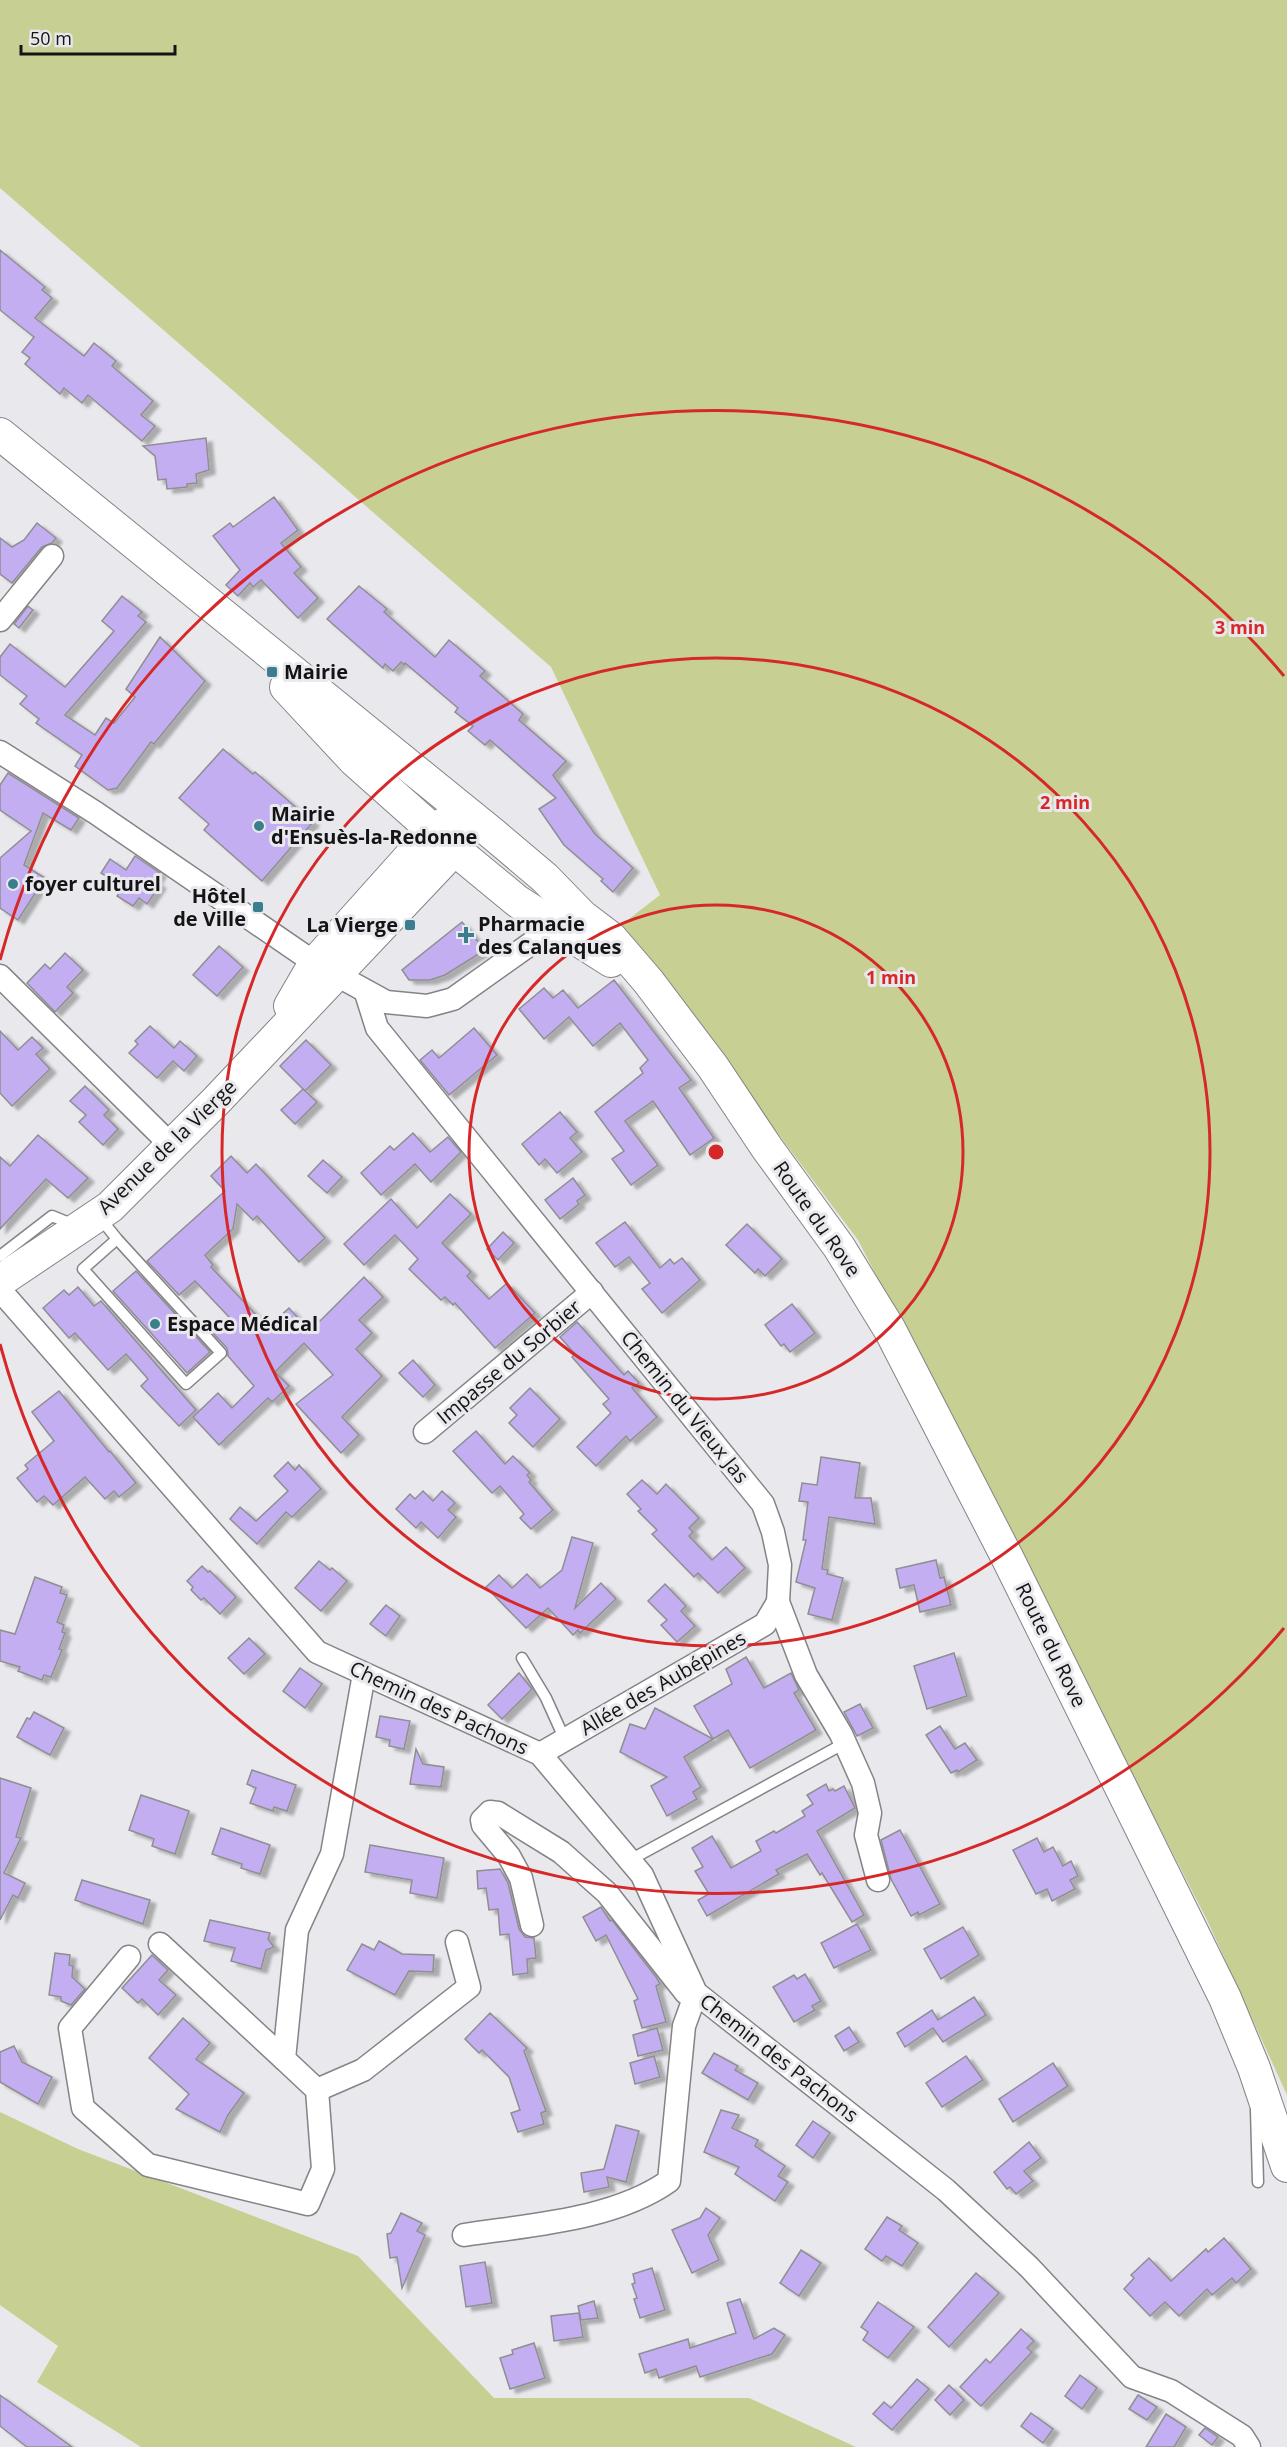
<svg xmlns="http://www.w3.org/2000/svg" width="1287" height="2447" viewBox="0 0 1287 2447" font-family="'Open Sans',sans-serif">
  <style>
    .green { fill: #c7d092 }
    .building { fill: #c2aef0; stroke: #8f8e92; stroke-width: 1.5; filter: url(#shadow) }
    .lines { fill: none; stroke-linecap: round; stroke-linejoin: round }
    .lane-casing { stroke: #848387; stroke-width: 13 }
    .street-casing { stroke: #848387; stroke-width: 25 }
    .secondary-casing { stroke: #848387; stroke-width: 34 }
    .lane { stroke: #fff; stroke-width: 10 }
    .street { stroke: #fff; stroke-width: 22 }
    .secondary { stroke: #fff; stroke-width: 32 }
    .ring { fill: none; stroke: #d62828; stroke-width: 3 }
    .poi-dot { fill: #3b7f8e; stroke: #e9e8ec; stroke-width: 2 }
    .labels { text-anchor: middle; stroke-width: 6; stroke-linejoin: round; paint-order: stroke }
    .poi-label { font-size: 20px; font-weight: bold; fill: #141416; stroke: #e9e8ec; text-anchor: start }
    .street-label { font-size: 20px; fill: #141416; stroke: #e9e8ec }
    .centre { fill: #d62828; stroke: #e9e8ec; stroke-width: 3 }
    .ring-label { font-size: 18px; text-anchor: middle; font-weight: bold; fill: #d62828; stroke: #e9e8ec; stroke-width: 6; stroke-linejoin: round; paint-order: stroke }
  </style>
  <defs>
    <filter id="shadow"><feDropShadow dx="6" dy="4" stdDeviation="1.5" flood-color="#0004"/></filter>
  </defs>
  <rect width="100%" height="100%" fill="#e9e8ec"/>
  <g class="green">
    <polygon points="0,0 1287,0 1287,2095 1207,1920 858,1240 621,925 660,895 551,667 0,188"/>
    <polygon points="0,2112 78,2149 358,2256 494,2398 749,2398 856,2447 141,2447 37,2382 58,2346 0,2305"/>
  </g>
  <g class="building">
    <polygon points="0,250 45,287 42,290 52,298 35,318 84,356 94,343 116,361 112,366 153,401 141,415 155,426 142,441 88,395 82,403 64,388 60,394 25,364 30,358 22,352 34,337 0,310"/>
    <polygon points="206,438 209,470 196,474 197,483 187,484 187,487 167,489 166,479 158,480 155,456 143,446"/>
    <polygon points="274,497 298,530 281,543 301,567 294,573 318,598 298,618 261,580 253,587 250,583 238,596 226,585 240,570 213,536 230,523 233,527"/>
    <polygon points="37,523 56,538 52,543 42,547 12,583 0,574 0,538 12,547 24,540"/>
    <polygon points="359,586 387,609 384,612 435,657 449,640 485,671 480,676 523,714 519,720 566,761 553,775 595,834 633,868 613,892 601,881 603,879 564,845 539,809 556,798 490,740 485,745 468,731 473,726 455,712 458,708 405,663 404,665 401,662 393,671 385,664 383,668 327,619"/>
    <polygon points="122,596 142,612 138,616 146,622 65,715 95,735 106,718 114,723 135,697 126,689 160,637 205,681 154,744 151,742 117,788 108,790 75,766 82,755 36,723 39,719 20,704 27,696 0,675 0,657 10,644 65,687 114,631 102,621"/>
    <polygon points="28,606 33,610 19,628 14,624"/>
    <polygon points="223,749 253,774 255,772 313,822 262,881 204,830 209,824 179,798"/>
    <polygon points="8,773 79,818 71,830 43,813 24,865 45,878 18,920 0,908 0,858 31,831 0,810 0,785"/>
    <polygon points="135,856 160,873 155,881 160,885 147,904 139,898 133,906 117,896 123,887 101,873 110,859 126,870"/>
    <polygon points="462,922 485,950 445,975 430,980 409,980 402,970"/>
    <polygon points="219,946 243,967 217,996 193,975"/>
    <polygon points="65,953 83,970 67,987 73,993 55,1012 27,983 45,964 50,969"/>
    <polygon points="614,980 691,1080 679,1088 714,1138 690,1155 653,1101 625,1121 658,1165 631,1185 612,1159 624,1151 595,1112 643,1073 640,1068 648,1060 620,1023 593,1046 569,1017 544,1039 519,1009 544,988 553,998 563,990 578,1008"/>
    <polygon points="150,1026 174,1048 180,1041 197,1056 184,1071 173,1061 157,1078 129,1053 138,1044 135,1041"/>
    <polygon points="474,1028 497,1055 449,1095 420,1060 432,1050 439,1058"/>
    <polygon points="0,1031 18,1050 32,1037 43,1048 36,1054 50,1069 12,1106 0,1093"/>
    <polygon points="306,1040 331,1065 305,1091 280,1066"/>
    <polygon points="85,1086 109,1110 104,1115 118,1129 103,1145 79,1122 86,1115 70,1101"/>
    <polygon points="303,1089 317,1102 295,1124 281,1110"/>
    <polygon points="560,1112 577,1132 570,1138 582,1152 557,1173 545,1159 539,1165 522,1144"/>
    <polygon points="413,1133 430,1152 448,1137 461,1152 431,1182 415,1164 381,1195 361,1173 390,1146 394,1150"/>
    <polygon points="38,1135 88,1178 68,1198 46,1179 0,1229 0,1157 10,1166"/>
    <polygon points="231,1156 247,1173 256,1164 325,1238 299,1262 257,1216 253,1220 237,1204 233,1229 205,1255 213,1265 211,1267 260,1319 262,1317 269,1326 289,1308 308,1329 318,1319 320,1321 364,1277 383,1297 359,1320 372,1333 356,1349 382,1376 342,1417 359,1435 341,1453 296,1404 333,1375 304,1343 275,1372 289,1386 272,1402 268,1398 219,1445 193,1417 218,1393 232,1408 254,1386 228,1356 227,1348 212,1332 229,1317 195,1281 179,1295 147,1261 225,1191 211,1176"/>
    <polygon points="323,1160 342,1177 327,1193 308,1176"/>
    <polygon points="573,1178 585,1195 577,1201 579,1204 560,1219 545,1200"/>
    <polygon points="450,1194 471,1214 442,1243 471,1272 467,1276 489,1299 507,1283 535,1313 495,1348 455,1303 453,1305 445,1297 441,1300 409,1269 418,1259 395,1235 364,1265 344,1244 391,1199 417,1228"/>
    <polygon points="625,1222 660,1268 670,1259 674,1264 682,1258 700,1280 662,1313 642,1289 650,1283 629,1257 615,1267 596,1243"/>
    <polygon points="747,1224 782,1259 765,1276 758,1269 755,1273 726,1245"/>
    <polygon points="503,1232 514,1243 498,1260 487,1249"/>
    <polygon points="136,1271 210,1352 187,1373 113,1291"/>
    <polygon points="78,1287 94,1306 101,1301 196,1410 179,1426 141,1386 148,1379 126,1354 108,1370 75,1333 69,1338 43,1308 64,1290 69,1295"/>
    <polygon points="792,1304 815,1333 790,1352 784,1344 781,1346 765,1325"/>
    <polygon points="577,1322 624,1375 628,1371 639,1383 632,1388 657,1417 630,1441 626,1436 596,1466 577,1447 611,1413 603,1404 609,1399 572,1357 575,1354 560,1337"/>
    <polygon points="413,1360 435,1385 423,1397 399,1373"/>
    <polygon points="530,1388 560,1419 533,1447 509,1423 517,1415 510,1408"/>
    <polygon points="59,1391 109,1452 110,1451 136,1483 119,1497 114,1491 105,1499 85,1477 53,1505 44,1496 37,1502 17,1478 28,1469 25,1465 54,1441 32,1412"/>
    <polygon points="476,1431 505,1464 513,1456 530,1473 527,1475 531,1480 529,1482 553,1510 531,1529 520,1518 524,1514 500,1486 492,1493 453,1451"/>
    <polygon points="821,1457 860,1463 855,1498 871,1498 875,1524 829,1517 822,1569 828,1570 827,1574 843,1578 832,1620 808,1614 815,1588 796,1582 806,1540 803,1540 808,1502 799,1501 802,1483 817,1485"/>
    <polygon points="288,1462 295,1470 299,1465 321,1489 292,1517 286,1512 257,1544 230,1519 240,1507 256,1521 288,1491 274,1476"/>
    <polygon points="642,1480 657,1494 666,1484 699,1518 689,1528 693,1532 689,1536 712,1560 726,1547 745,1568 718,1593 698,1573 694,1577 652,1534 657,1530 638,1511 641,1509 627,1494"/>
    <polygon points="423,1491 433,1501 442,1491 455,1503 448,1510 456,1517 438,1538 421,1522 416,1528 396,1509 410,1494 415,1499"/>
    <polygon points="572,1537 593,1543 575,1608 601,1583 616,1599 580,1633 578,1630 573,1635 548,1608 526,1628 486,1587 499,1575 512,1588 527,1574 540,1588 562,1570"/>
    <polygon points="936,1560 940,1578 944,1577 951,1605 920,1612 914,1585 900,1588 896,1569"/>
    <polygon points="319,1561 330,1570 332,1568 347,1581 321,1611 295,1588"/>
    <polygon points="202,1566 208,1572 210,1571 236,1597 220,1614 204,1598 201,1600 191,1590 193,1587 187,1581"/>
    <polygon points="35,1577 62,1587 60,1593 67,1595 57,1622 64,1625 62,1632 65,1633 59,1649 62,1650 51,1677 44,1675 42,1680 18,1671 20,1667 0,1661 0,1630 15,1634"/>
    <polygon points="665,1584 686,1606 681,1611 695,1626 677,1642 661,1625 667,1620 648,1601"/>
    <polygon points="386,1605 400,1616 386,1636 370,1624"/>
    <polygon points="249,1638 265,1654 244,1674 228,1658"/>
    <polygon points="954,1653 967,1696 927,1709 914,1666"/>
    <polygon points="746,1657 764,1688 791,1673 799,1690 794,1693 816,1730 750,1768 728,1730 713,1739 694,1706 732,1684 726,1669"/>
    <polygon points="300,1668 322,1684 305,1708 283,1691"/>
    <polygon points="519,1673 532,1689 502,1719 488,1705"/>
    <polygon points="860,1704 873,1728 857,1736 844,1712"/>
    <polygon points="655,1708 713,1739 684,1757 701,1787 693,1792 697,1799 667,1816 651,1786 667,1777 620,1752 630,1724 645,1729"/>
    <polygon points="34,1712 64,1728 50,1755 17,1737 27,1718 30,1719"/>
    <polygon points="380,1716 410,1721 404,1749 389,1746 390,1740 376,1737"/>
    <polygon points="940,1726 955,1749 965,1743 977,1760 958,1772 957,1770 951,1773 926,1735"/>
    <polygon points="416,1749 423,1764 444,1767 441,1787 410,1784"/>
    <polygon points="252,1770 296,1785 287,1811 274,1807 273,1811 250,1803 256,1788 247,1784"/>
    <polygon points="0,1778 31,1788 16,1837 21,1838 4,1873 25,1883 18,1898 13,1895 0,1920"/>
    <polygon points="826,1784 829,1791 833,1789 835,1791 844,1786 855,1808 817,1831 864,1915 852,1922 822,1873 820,1875 807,1854 776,1870 779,1874 707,1916 698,1900 709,1894 695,1871 703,1867 692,1848 712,1836 731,1868 761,1851 756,1841 774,1831 776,1833 805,1816 802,1811 813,1804 807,1795"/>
    <polygon points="141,1795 189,1811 175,1854 152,1846 154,1839 129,1830"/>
    <polygon points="221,1828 270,1845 260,1874 241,1868 242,1864 212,1854"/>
    <polygon points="900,1830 940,1904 919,1915 918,1912 911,1916 891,1879 881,1840"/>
    <polygon points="1037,1838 1044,1852 1053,1847 1063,1866 1071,1861 1078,1876 1070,1880 1075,1889 1052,1901 1047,1889 1036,1894 1013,1850"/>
    <polygon points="370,1845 444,1858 437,1898 410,1893 412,1880 365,1872"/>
    <polygon points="500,1869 508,1883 519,1929 525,1937 534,1938 536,1958 527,1959 528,1973 513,1975 509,1934 500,1935 498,1909 489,1910 486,1888 478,1889 477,1871"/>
    <polygon points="82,1880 150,1900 143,1924 75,1900"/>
    <polygon points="601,1907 610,1921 612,1920 656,1977 660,1984 656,1986 666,2022 642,2028 634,2001 638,1999 606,1935 596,1941 583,1917"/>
    <polygon points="210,1920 270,1933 268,1939 274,1947 266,1950 261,1969 231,1961 235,1948 204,1941"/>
    <polygon points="857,1924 871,1950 834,1968 821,1943"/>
    <polygon points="963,1927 979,1955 941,1979 924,1949"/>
    <polygon points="379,1941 402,1954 434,1955 433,1972 409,1971 395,1995 347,1970 362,1944 374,1950"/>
    <polygon points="55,1953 70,1955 69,1965 73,1966 72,1977 85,1989 71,2005 61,2001 61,1997 49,1995"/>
    <polygon points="152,1955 168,1970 159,1980 176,1995 158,2015 142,1999 138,2003 122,1988"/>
    <polygon points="805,1974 821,2001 812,2006 815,2010 794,2022 773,1987 794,1975 797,1979"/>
    <polygon points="974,1997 986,2015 943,2042 933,2028 905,2047 897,2033 932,2010 938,2020"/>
    <polygon points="490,2013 527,2048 524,2051 546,2111 541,2113 544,2124 518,2132 511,2113 520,2110 509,2077 482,2050 479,2053 465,2039"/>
    <polygon points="183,2018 210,2043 196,2059 244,2093 228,2115 220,2132 176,2109 189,2094 149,2058"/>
    <polygon points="849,2027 859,2042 844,2051 835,2036"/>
    <polygon points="657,2028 663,2050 638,2056 633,2035"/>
    <polygon points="14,2046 22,2062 52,2077 38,2104 0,2082 0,2052"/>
    <polygon points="714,2053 738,2066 735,2070 758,2083 748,2100 702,2073"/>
    <polygon points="654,2056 660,2077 635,2084 630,2063"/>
    <polygon points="966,2056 983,2080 942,2107 926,2083"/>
    <polygon points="1053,2063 1068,2086 1013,2122 999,2099"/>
    <polygon points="721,2110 739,2115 732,2128 758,2140 755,2146 785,2166 778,2176 788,2182 775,2201 735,2174 739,2167 704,2152"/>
    <polygon points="813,2121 830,2133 813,2158 796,2145"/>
    <polygon points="616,2125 639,2131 626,2182 607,2177 609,2187 584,2192 581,2173 604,2169"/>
    <polygon points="1029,2142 1041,2158 1024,2171 1033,2181 1016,2194 1010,2187 1007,2189 994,2172"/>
    <polygon points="706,2208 720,2218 708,2235 719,2260 692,2273 672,2230 700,2218"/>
    <polygon points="401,2213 422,2223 417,2231 425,2235 402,2288 397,2257 390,2258 387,2234 391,2233"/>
    <polygon points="887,2217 902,2226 899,2230 918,2243 902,2266 886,2256 882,2261 865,2249"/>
    <polygon points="1224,2238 1251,2269 1236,2283 1232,2278 1212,2295 1207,2289 1179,2316 1165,2302 1150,2316 1124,2289 1134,2278 1131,2275 1149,2258 1171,2281 1206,2249 1208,2252"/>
    <polygon points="801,2250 821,2263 799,2296 780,2283"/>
    <polygon points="485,2262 492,2303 466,2307 460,2266"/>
    <polygon points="652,2268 665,2310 640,2318 634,2299 637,2298 632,2284 635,2283 633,2274"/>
    <polygon points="976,2273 999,2293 949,2347 928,2327"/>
    <polygon points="740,2299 754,2339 774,2328 785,2335 772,2354 700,2377 696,2366 659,2378 656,2369 645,2373 639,2354 688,2339 690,2348 736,2333 727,2303"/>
    <polygon points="594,2301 598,2318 581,2320 578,2306"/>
    <polygon points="878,2302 914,2327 888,2358 863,2340 868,2332 861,2327"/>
    <polygon points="579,2313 583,2337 554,2341 551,2316"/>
    <polygon points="1021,2329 1034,2341 1027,2348 1032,2352 981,2406 960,2387 986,2359 990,2363"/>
    <polygon points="534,2343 545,2378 510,2389 500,2358 513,2354 512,2350"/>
    <polygon points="1080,2375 1097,2388 1082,2409 1065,2396"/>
    <polygon points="917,2379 929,2389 892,2430 873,2414 884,2402 891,2408"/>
    <polygon points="949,2385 964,2400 950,2415 935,2400"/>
    <polygon points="0,2395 72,2447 27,2447 0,2426"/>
    <polygon points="1138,2395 1157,2407 1147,2420 1129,2409"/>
    <polygon points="1031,2413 1053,2429 1043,2443 1021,2426"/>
    <polygon points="1166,2414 1186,2427 1174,2447 1146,2447"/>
    <polygon points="1205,2428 1218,2437 1212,2445 1199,2435"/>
  </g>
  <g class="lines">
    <defs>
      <g id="lane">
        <polyline points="100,1218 117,1239 83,1269 186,1384 221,1353 117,1239"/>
        <polyline points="0,1256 52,1216 74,1225"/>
        <polyline points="522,1658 546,1698 565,1740"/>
        <polyline points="630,1860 845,1743"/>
        <polyline points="1256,2110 1258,2182"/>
      </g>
      <g id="street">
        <polyline points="0,620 52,556"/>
        <polyline points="0,752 96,813 315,963 386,1002 427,1006 453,999 536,940 540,916"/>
        <polyline points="0,976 172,1146"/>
        <polyline points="366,993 377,1028 763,1504 773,1532 780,1565 778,1602 806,1675 841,1734 863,1783 870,1813 866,1835 878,1880"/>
        <polyline points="0,1290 317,1652 540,1754 642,1875 696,1993 946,2190 1029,2267 1132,2377 1171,2391 1242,2436 1249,2447"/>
        <polyline points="425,1432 592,1292"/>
        <polyline points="540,1754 765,1624 778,1602"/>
        <polyline points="532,1925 521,1878 509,1856 483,1825 482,1820 490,1812 498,1813 561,1852 607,1893 686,1993"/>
        <polyline points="160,1944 284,2059"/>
        <polyline points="129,1957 70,2028 83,2108 148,2165 308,2204 323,2169 317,2090 284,2059 297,1930 332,1854 364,1674"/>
        <polyline points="317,2090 363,2070 469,1987 457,1942"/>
        <path d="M464,2235C529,2225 614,2220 669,2181L684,2026L696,1993"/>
      </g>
      <g id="secondary">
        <polyline points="0,434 493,834 545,878 582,916 611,938 648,981 713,1067 767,1148 839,1247 890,1330 1008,1559 1225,1998 1254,2068 1287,2166"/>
        <polyline points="286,687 354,760 454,849 517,901 611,961"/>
        <polyline points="290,1006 315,963 433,831 450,820"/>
        <polyline points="0,1281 110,1207 217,1100 447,857 454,849 463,831"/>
      </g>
    </defs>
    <use href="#lane" class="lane-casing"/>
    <use href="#street" class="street-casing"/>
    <use href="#secondary" class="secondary-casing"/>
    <use href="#lane" class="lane"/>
    <use href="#street" class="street"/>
    <use href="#secondary" class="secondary"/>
  </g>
  <g class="ring">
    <circle cx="716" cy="1152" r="247"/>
    <circle cx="716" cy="1152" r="494"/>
    <path d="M1284 1628A741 741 0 0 1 0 1344M0 960A741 741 0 0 1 1284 676"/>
  </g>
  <g class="poi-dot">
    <rect x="266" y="666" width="12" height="12" rx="3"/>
    <circle cx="259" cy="826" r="6"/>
    <circle cx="13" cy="884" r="6"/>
    <rect x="252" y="901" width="12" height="12" rx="3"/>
    <rect x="404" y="919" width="12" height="12" rx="3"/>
    <path d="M463 926h6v6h6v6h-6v6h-6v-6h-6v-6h6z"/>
    <circle cx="155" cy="1324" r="6"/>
  </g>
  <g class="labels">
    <g class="poi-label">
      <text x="284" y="679">Mairie</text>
      <text x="271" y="821">Mairie<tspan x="271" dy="23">d'Ensuès-la-Redonne</tspan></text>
      <text x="25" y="891">foyer culturel</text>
      <text x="246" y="903" text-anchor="end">Hôtel<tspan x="246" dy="23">de Ville</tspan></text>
      <text x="478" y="931">Pharmacie<tspan x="478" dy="23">des Calanques</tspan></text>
      <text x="398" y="932" text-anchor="end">La Vierge</text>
      <text x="167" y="1331">Espace Médical</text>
    </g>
    <g class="street-label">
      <text transform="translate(167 1147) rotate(-44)" y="7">Avenue de la Vierge</text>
      <text transform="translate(817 1219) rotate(55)" y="7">Route du Rove</text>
      <text transform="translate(509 1362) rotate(-40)" y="7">Impasse du Sorbier</text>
      <text transform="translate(685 1407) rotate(51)" y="7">Chemin du Vieux Jas</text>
      <text transform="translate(1051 1645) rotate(64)" y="7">Route du Rove</text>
      <text transform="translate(663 1683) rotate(-30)" y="7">Allée des Aubépines</text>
      <text transform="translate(439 1708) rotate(25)" y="7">Chemin des Pachons</text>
      <text transform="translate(779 2058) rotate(38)" y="7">Chemin des Pachons</text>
    </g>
  </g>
  <circle cx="716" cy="1152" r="9" class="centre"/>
  <g class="ring-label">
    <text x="1240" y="634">3 min</text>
    <text x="1065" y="809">2 min</text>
    <text x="891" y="984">1 min</text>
  </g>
  <path d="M21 45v9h154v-9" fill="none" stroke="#141416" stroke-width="3"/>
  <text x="30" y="45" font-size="18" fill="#141416" stroke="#e9e8ec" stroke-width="4.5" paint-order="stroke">50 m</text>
</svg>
